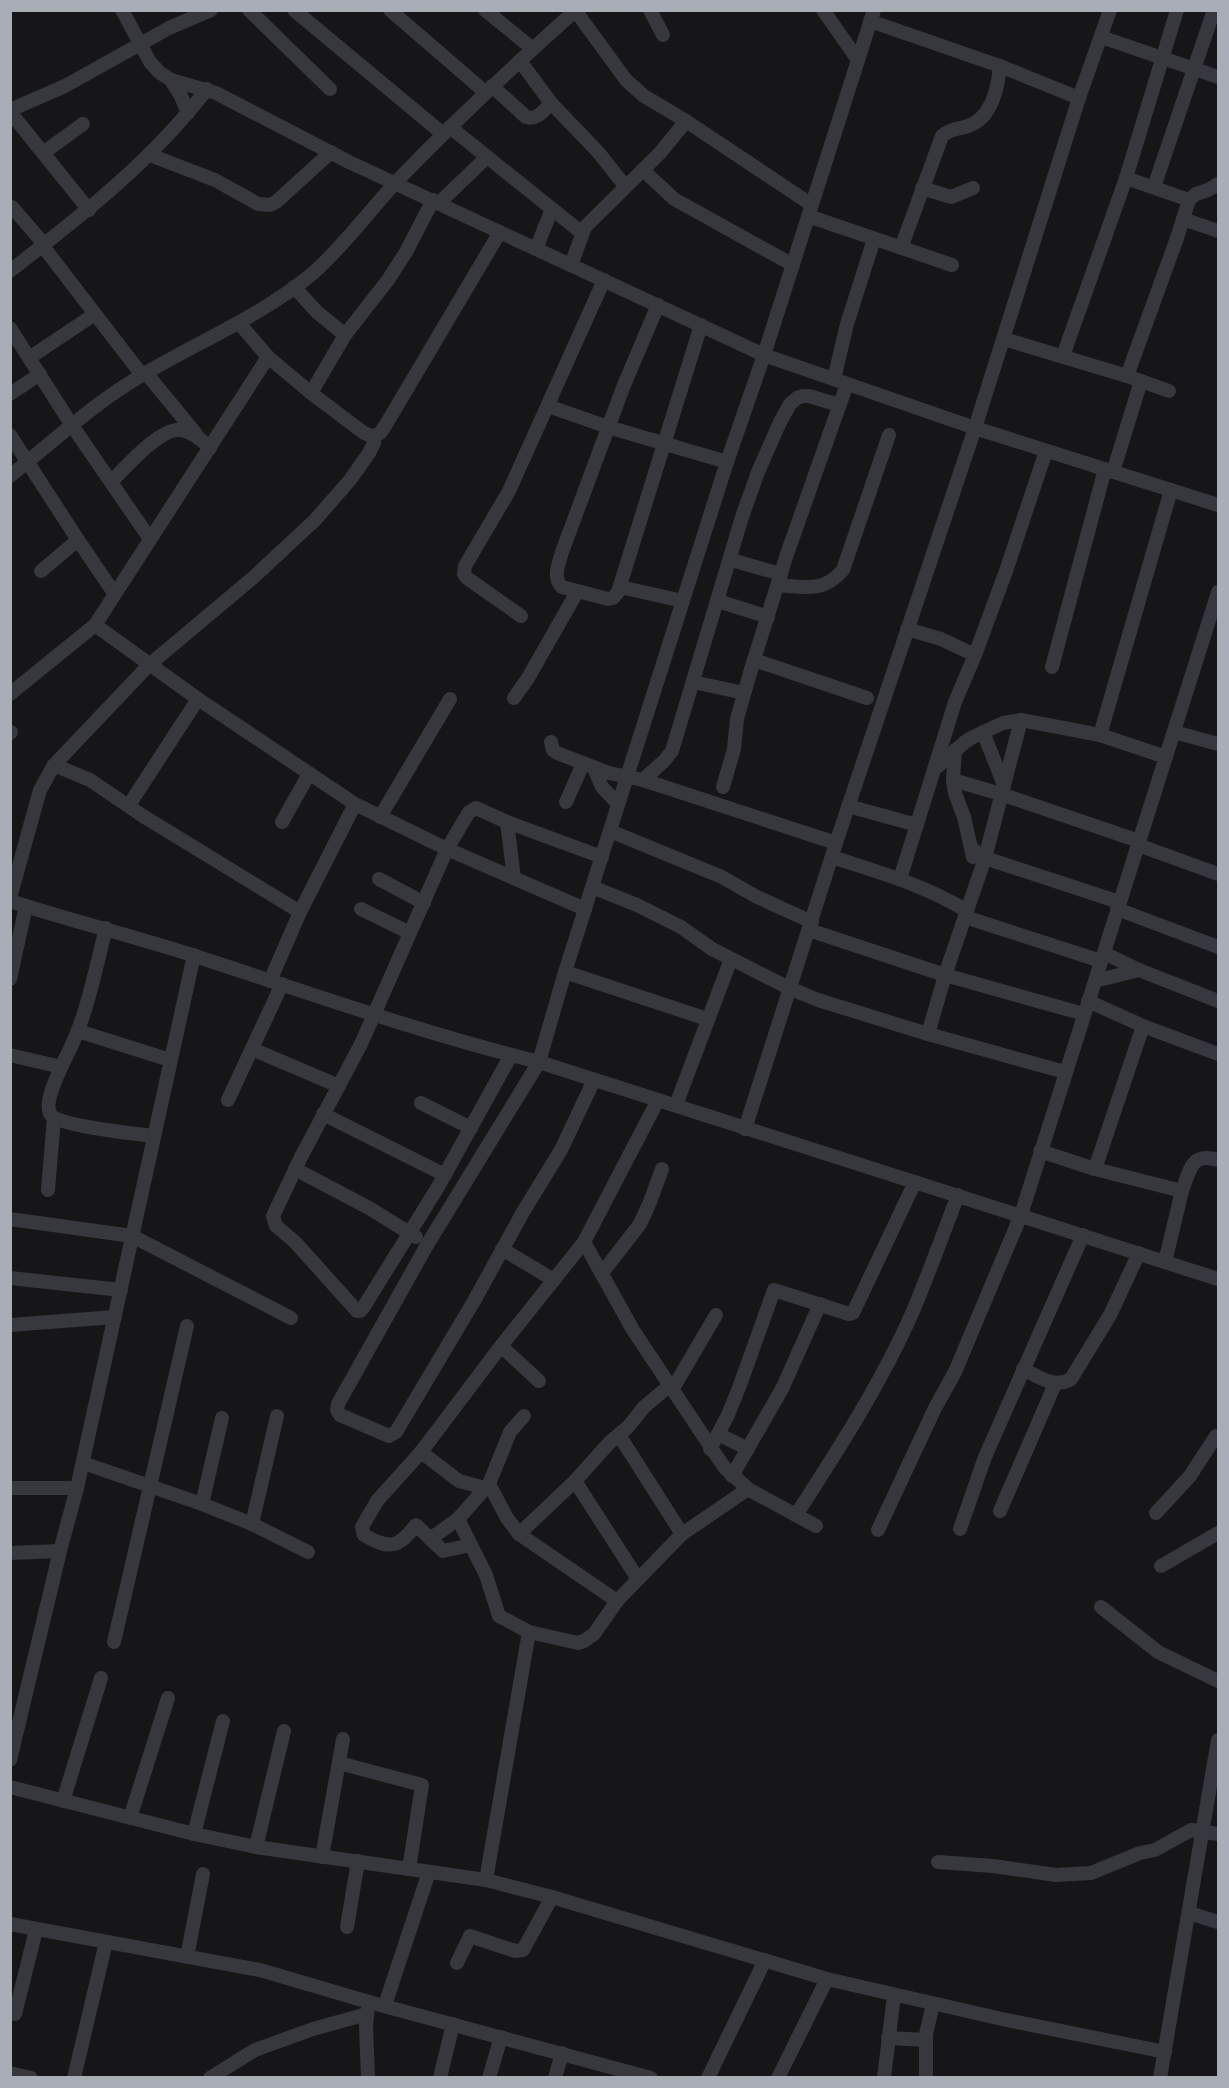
<svg xmlns="http://www.w3.org/2000/svg" width="1229" height="2088" viewBox="0 0 1229 2088" font-family="Rubik,sans-serif">
  <style>
    .lines { fill: none; stroke-linecap: round; stroke-linejoin: round }
    .minor { stroke: #37383d; stroke-width: 14 }
  </style>
  <rect width="100%" height="100%" fill="#161618"/>
  <g class="lines">
    <g class="minor">
      <polyline points="122,10 150,62 159,72 171,80 216,93 349,162 764,355 975,428 1218,505"/>
      <polyline points="249,10 330,89"/>
      <polyline points="294,10 443,134"/>
      <polyline points="390,10 485,92"/>
      <polyline points="485,10 533,49"/>
      <polyline points="575,10 626,80 644,96 686,121 812,205"/>
      <polyline points="650,10 663,35"/>
      <polyline points="823,10 858,60"/>
      <polyline points="870,21 1000,66 1079,98"/>
      <polyline points="1101,37 1218,77"/>
      <polyline points="520,61 551,103"/>
      <polyline points="171,80 181,96 188,113"/>
      <path d="M492,86L526,117C537,121 544,110 551,103L599,153L625,186"/>
      <polyline points="10,110 65,86 169,28 211,10"/>
      <polyline points="10,112 89,210"/>
      <polyline points="450,127 582,233"/>
      <polyline points="43,153 83,124"/>
      <polyline points="150,155 215,180 258,204 270,205 276,202 331,152"/>
      <polyline points="643,170 674,199 793,265"/>
      <polyline points="1126,178 1189,200"/>
      <polyline points="1154,187 1214,10"/>
      <polyline points="922,188 951,197 973,188"/>
      <polyline points="439,203 487,157"/>
      <polyline points="12,207 44,244"/>
      <polyline points="808,216 952,265"/>
      <polyline points="1183,219 1218,231"/>
      <polyline points="42,245 142,375"/>
      <path d="M901,248L942,136C949,129 959,129 968,126C992,118 998,88 1000,66"/>
      <polyline points="536,249 552,209"/>
      <polyline points="571,265 585,227 660,153 686,121"/>
      <path d="M10,271C82,215 150,163 207,89"/>
      <polyline points="294,287 317,312 345,335"/>
      <path d="M658,305L624,385L562,552C559,564 552,577 562,587L608,599L613,598L618,592L701,325"/>
      <polyline points="239,323 268,357 311,393 364,433 374,437 381,432 388,421 500,232"/>
      <polyline points="10,328 71,424 150,539"/>
      <polyline points="1004,339 1127,376 1169,391"/>
      <polyline points="1063,356 1126,178 1177,10"/>
      <polyline points="29,358 95,314"/>
      <polyline points="146,373 196,434"/>
      <polyline points="1127,376 1177,238 1189,200 1196,194 1208,190 1218,184"/>
      <polyline points="834,379 847,324 874,239"/>
      <polyline points="311,393 345,335 388,280 406,252 433,200"/>
      <polyline points="10,394 40,374"/>
      <polyline points="548,406 608,427 727,462"/>
      <polyline points="10,435 78,540 114,593"/>
      <polyline points="1113,472 1141,381"/>
      <path d="M10,476C54,441 95,402 144,374C200,341 261,316 312,274C344,246 369,211 398,180C455,121 514,65 576,10"/>
      <path d="M111,482C125,468 161,426 182,430C193,432 202,440 210,448"/>
      <polyline points="731,560 781,574"/>
      <polyline points="41,571 78,540"/>
      <path d="M778,585C805,587 823,593 843,570L889,435"/>
      <polyline points="620,587 683,601"/>
      <polyline points="718,601 768,617"/>
      <polyline points="521,616 467,578 464,574 465,566 509,491 604,280"/>
      <polyline points="95,625 198,699 355,804 447,849 585,909"/>
      <polyline points="907,629 941,639 975,655"/>
      <polyline points="754,660 867,698"/>
      <polyline points="1052,667 1105,469"/>
      <polyline points="693,682 744,693"/>
      <polyline points="10,694 95,625 268,357"/>
      <polyline points="514,698 528,678 577,592"/>
      <polyline points="983,732 1004,785"/>
      <polyline points="1174,732 1218,744"/>
      <polyline points="10,733 11,732"/>
      <polyline points="1100,735 1171,490"/>
      <polyline points="551,742 553,750 557,753 609,773 643,780 836,843"/>
      <polyline points="955,750 953,780 955,793 964,817 973,857"/>
      <polyline points="54,765 90,780 143,816 300,912"/>
      <polyline points="937,767 965,742 973,737 1003,723 1021,720 1100,735 1166,757"/>
      <polyline points="594,768 602,787 618,804"/>
      <polyline points="643,780 664,761 672,751 742,517 758,472 780,422 790,404 797,398 803,396 809,396 839,405"/>
      <polyline points="953,780 1001,794 1139,841"/>
      <polyline points="723,787 734,749 737,719 752,666 787,554 847,384"/>
      <polyline points="566,802 583,764"/>
      <polyline points="129,805 198,699"/>
      <polyline points="848,806 917,825"/>
      <polyline points="380,817 450,699"/>
      <polyline points="282,822 309,774"/>
      <polyline points="507,822 514,878"/>
      <polyline points="610,831 722,877 757,897 812,922"/>
      <polyline points="1138,845 1218,874"/>
      <polyline points="972,849 985,858 1119,902"/>
      <path d="M832,857C878,872 925,885 967,911"/>
      <polyline points="379,879 424,903"/>
      <polyline points="900,879 955,702 975,655 1006,571 1046,451"/>
      <polyline points="592,887 637,905 681,927 712,949 789,988 818,1000 928,1034 1065,1072"/>
      <polyline points="10,898 40,790 54,765 149,665 255,576 315,520 350,480 369,453 374,443 374,437"/>
      <path d="M10,901C71,921 134,936 195,956C309,993 422,1033 539,1062L1218,1279"/>
      <polyline points="361,909 410,933"/>
      <polyline points="1117,909 1218,947"/>
      <polyline points="965,917 1101,961"/>
      <path d="M106,928C95,971 87,1016 67,1055C61,1068 42,1103 51,1115C60,1126 137,1134 154,1136"/>
      <polyline points="809,930 945,975 1084,1014"/>
      <polyline points="1104,953 1139,970 1218,1001"/>
      <polyline points="565,972 707,1019"/>
      <polyline points="10,979 26,906"/>
      <polyline points="270,981 300,912 355,804"/>
      <polyline points="1095,981 1139,970"/>
      <polyline points="1088,1001 1143,1026 1218,1054"/>
      <polyline points="78,1031 170,1060"/>
      <polyline points="928,1034 945,975 985,858 1021,720"/>
      <polyline points="252,1049 339,1086"/>
      <polyline points="10,1055 61,1067"/>
      <polyline points="511,1055 438,1187 363,1308 360,1311 357,1311 295,1242 276,1226 273,1216 301,1157 361,1044 447,849 469,812 476,808 507,822 602,857"/>
      <polyline points="594,1080 561,1150 523,1212 474,1301 396,1432 389,1436 340,1415 337,1410 338,1404 427,1245 539,1062 565,972 727,462 764,355 874,10"/>
      <polyline points="228,1100 282,984"/>
      <polyline points="421,1103 471,1128"/>
      <polyline points="676,1105 731,959"/>
      <polyline points="323,1114 445,1175"/>
      <polyline points="745,1129 836,843 975,428 1079,98 1110,10"/>
      <path d="M1040,1151L1095,1169L1182,1191C1190,1170 1191,1152 1218,1160"/>
      <polyline points="295,1169 369,1208 416,1237"/>
      <polyline points="1095,1169 1143,1026"/>
      <polyline points="48,1190 54,1118"/>
      <polyline points="10,1219 132,1236 291,1318"/>
      <polyline points="584,1242 633,1330 724,1467 748,1489 816,1526"/>
      <polyline points="502,1249 554,1280"/>
      <polyline points="1165,1262 1182,1191"/>
      <polyline points="602,1273 640,1224 650,1202 662,1169"/>
      <polyline points="10,1278 121,1290"/>
      <polyline points="10,1325 115,1317"/>
      <polyline points="501,1346 539,1381"/>
      <path d="M1023,1369C1039,1377 1055,1389 1071,1379L1110,1315L1139,1253"/>
      <polyline points="672,1390 716,1315"/>
      <polyline points="524,1416 510,1432 489,1484 507,1518 519,1534 617,1601"/>
      <polyline points="718,1434 748,1449"/>
      <polyline points="619,1435 682,1534"/>
      <polyline points="710,1449 728,1415 740,1385 774,1290 849,1314 853,1313 915,1182"/>
      <polyline points="421,1452 459,1481 485,1488"/>
      <polyline points="83,1463 202,1504 252,1524 308,1552"/>
      <polyline points="732,1476 782,1389 820,1304"/>
      <polyline points="575,1481 638,1579"/>
      <polyline points="10,1488 77,1488"/>
      <polyline points="202,1504 222,1418"/>
      <polyline points="1000,1511 1055,1384"/>
      <polyline points="1156,1513 1190,1476 1216,1436 1218,1437"/>
      <path d="M796,1515C838,1450 882,1382 913,1311C929,1273 943,1234 958,1195"/>
      <polyline points="458,1519 486,1575 499,1616 529,1632 578,1643 584,1641 594,1634 617,1601 682,1534 748,1489"/>
      <polyline points="252,1524 277,1416"/>
      <polyline points="960,1529 985,1457 1083,1235"/>
      <polyline points="878,1530 935,1408 955,1372 1021,1215 1218,592"/>
      <polyline points="519,1534 575,1481 610,1442 628,1427 644,1407 669,1386"/>
      <polyline points="430,1539 458,1519 489,1484"/>
      <path d="M471,1545L443,1551L416,1525C398,1548 390,1550 364,1535L362,1527L377,1501L421,1452L501,1346L584,1242L658,1100"/>
      <polyline points="10,1553 60,1551"/>
      <polyline points="1161,1566 1218,1533"/>
      <polyline points="1101,1607 1158,1652 1218,1681"/>
      <polyline points="114,1642 187,1326"/>
      <polyline points="10,1760 60,1551 77,1488 194,955"/>
      <polyline points="339,1763 422,1785 409,1869"/>
      <polyline points="10,1787 194,1834 256,1847 486,1880 552,1897 827,1979 1002,2019 1165,2052"/>
      <polyline points="63,1801 101,1678"/>
      <polyline points="130,1818 168,1698"/>
      <polyline points="194,1834 223,1721"/>
      <polyline points="256,1847 284,1731"/>
      <polyline points="322,1857 343,1739"/>
      <polyline points="938,1862 993,1866 1056,1875 1091,1873 1140,1853 1155,1850 1191,1830 1218,1834"/>
      <polyline points="486,1880 529,1632"/>
      <polyline points="1189,1913 1218,1922"/>
      <polyline points="10,1924 260,1970 369,2002 651,2078"/>
      <polyline points="347,1927 358,1861"/>
      <polyline points="187,1957 203,1874"/>
      <polyline points="457,1963 470,1936 515,1951 523,1950 552,1897"/>
      <polyline points="385,2005 429,1872"/>
      <polyline points="368,2007 366,2026 368,2078"/>
      <polyline points="15,2014 36,1930"/>
      <polyline points="888,2038 926,2040"/>
      <polyline points="10,2073 31,2078"/>
      <polyline points="74,2078 106,1942"/>
      <polyline points="210,2078 255,2050 313,2029 367,2014"/>
      <polyline points="440,2078 453,2024"/>
      <polyline points="489,2078 501,2037"/>
      <polyline points="555,2078 562,2053"/>
      <polyline points="708,2078 765,1960"/>
      <polyline points="778,2078 827,1979"/>
      <polyline points="884,2078 894,1995"/>
      <polyline points="926,2078 926,2034 933,2004"/>
      <polyline points="1160,2078 1218,1740"/>
    </g>
  </g>
  <rect width="1229" height="2088" fill="none" stroke="#a8adb8" stroke-width="24"/>
</svg>
